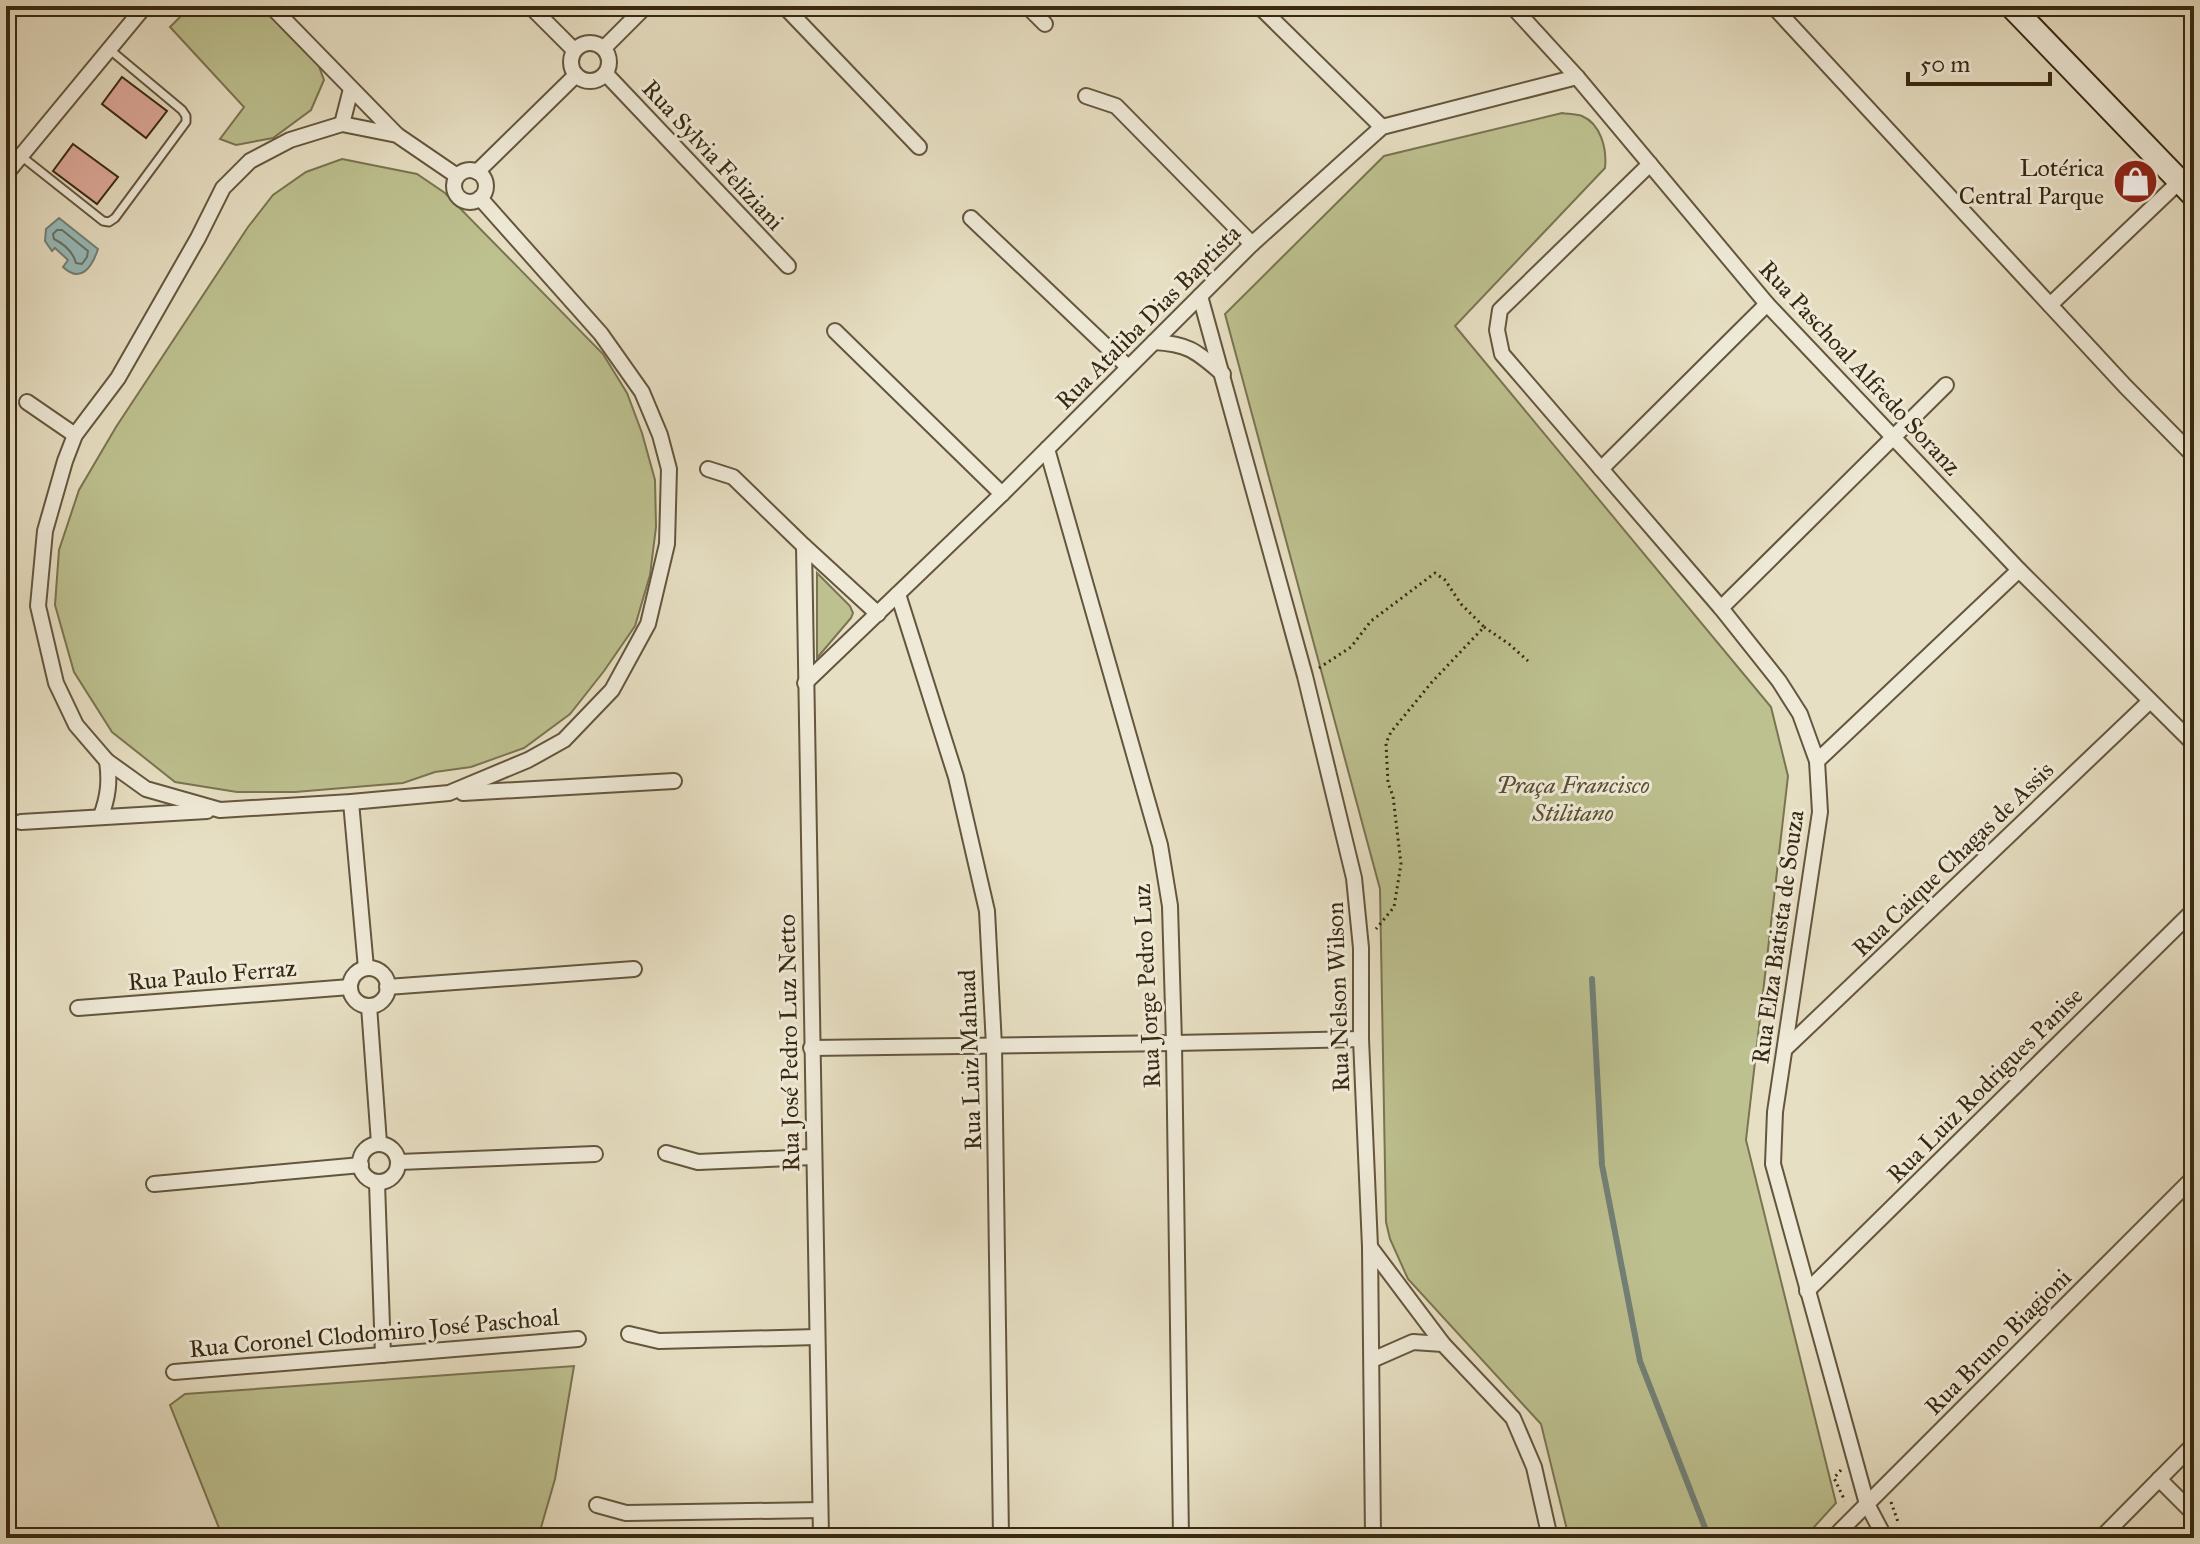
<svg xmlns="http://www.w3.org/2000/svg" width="2200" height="1544" viewBox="0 0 2200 1544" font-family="'IM FELL Great Primer',serif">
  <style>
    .green { fill: #bdc08f; stroke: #7a7450; stroke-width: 2 }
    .water { fill: #98bbbb; stroke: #728077; stroke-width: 2 }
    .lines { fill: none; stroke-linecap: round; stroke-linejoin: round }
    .shore { stroke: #687266; stroke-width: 2 }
    .stream { stroke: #728077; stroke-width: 6 }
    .building { fill: #dfaa9b; stroke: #382812; stroke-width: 2 }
    .service-casing { stroke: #64563e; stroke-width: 11 }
    .minor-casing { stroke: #64563e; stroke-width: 18 }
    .secondary-casing { stroke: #382812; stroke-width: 26 }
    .path { stroke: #382812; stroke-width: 3; stroke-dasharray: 2 4; stroke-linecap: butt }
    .service { stroke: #efead8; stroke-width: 7 }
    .minor { stroke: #efead8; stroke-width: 14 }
    .secondary { stroke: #efead8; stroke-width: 22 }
    .labels { text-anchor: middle; stroke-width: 6; stroke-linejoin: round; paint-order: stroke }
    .street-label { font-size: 24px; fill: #382812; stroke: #efead8 }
    .poi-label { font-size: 24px; fill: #382812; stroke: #efead8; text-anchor: end }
    .park-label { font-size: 24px; font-style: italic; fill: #594e31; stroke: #efead8 }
  </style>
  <rect width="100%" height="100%" fill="#e7dfc3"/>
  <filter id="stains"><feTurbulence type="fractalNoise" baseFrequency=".0025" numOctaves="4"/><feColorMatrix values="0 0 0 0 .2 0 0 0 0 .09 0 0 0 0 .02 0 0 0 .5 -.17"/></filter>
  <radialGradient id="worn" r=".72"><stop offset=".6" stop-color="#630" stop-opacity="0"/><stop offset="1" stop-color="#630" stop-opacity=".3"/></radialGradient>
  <g class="green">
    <polygon points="191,6 264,6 313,50 324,80 311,110 273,138 236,145 220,139 244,107 170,27"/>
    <path d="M1562,113C1568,114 1576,114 1582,116C1601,124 1607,149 1605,168L1455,326L1771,707L1788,776L1746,1140L1836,1503L1804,1538H1569L1541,1424L1408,1279L1390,1239L1386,1222L1380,889L1225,314L1384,156Z"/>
    <polygon points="342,159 417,174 445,193 603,354 627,393 642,433 655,480 656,527 650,575 635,626 604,671 570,714 524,748 471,767 435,772 403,783 295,792 237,792 175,782 112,732 74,672 55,605 59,550 79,490 116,427 248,227 273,195 306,172"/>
    <polygon points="817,573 850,606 853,613 851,618 817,658"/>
    <polygon points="574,1366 555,1479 538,1538 223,1538 170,1405 185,1394"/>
  </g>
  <path class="water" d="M59,218L98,249C92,267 81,284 63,267L68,260L55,248L52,251L45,241L46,229Z"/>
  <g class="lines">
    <path class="shore" d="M57,230H62L88,251L87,257L82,264L76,263C73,252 64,244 54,239L53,234Z"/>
    <polyline class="stream" points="1592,979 1602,1165 1640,1361 1709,1538"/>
  </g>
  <g class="building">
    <polygon points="122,77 167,111 146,138 102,104"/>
    <polygon points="73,144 118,177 97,204 53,171"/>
  </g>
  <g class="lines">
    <defs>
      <polyline id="service" points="21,156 103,221 109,222 115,218 186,122 186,116 182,110 109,49"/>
      <g id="minor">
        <polyline points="271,6 396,134"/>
        <polyline points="530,6 574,50"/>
        <polyline points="784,6 919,147"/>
        <polyline points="1027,6 1045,24"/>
        <polyline points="1259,6 1382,127"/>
        <polyline points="1512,6 1577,77 1767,304 2019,570 2194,744"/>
        <polyline points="1773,6 2125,386 2194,456"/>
        <circle cx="590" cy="62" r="19"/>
        <polyline points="604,48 646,6"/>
        <polyline points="606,74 788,266"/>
        <polyline points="1086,96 1116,106 1252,244"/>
        <polyline points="342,124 351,89"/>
        <polyline points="1650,164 1500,310 1497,330 1502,354 1721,608 1779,681 1800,714 1817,761 1820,812 1775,1112 1773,1164 1867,1504 1885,1538"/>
        <circle cx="470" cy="186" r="16"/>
        <polyline points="477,172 576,75"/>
        <polyline points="6,174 145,6"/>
        <polyline points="457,176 397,135 342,124 290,140 250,161 223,188 198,238 118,378 75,435 65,461 45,531 38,606 56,683 76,725 107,761 146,789 220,810 351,802 449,793 528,760 564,740 612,690 648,624 667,544 669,469 660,435 642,392 601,334 480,198"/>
        <polyline points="971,218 1128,367"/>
        <polyline points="1200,296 1305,676 1354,878 1361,948 1361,1039 1370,1247 1373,1538"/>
        <polyline points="2050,305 2180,181 2194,174"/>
        <polyline points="835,331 1002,494"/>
        <path d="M1154,342C1190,344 1197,352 1223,374"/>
        <polyline points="27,402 75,435"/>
        <polyline points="1047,449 1160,845 1170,906 1174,1043 1181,1538"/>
        <polyline points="708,469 733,477 804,546 878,614"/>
        <polyline points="1601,469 1767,304"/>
        <polyline points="804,546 821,1538"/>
        <polyline points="898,594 956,777 987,911 994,1046 1001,1538"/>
        <polyline points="1721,608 1946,385"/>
        <polyline points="805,683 1002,494 1252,244 1382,127 1577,77"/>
        <polyline points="1817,761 2019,570"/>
        <polyline points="463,793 674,781"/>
        <polyline points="351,802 366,968"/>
        <path d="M101,816C108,797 110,782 107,761"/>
        <polyline points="21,822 207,811"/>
        <circle cx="369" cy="987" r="19"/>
        <polyline points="387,987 634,969"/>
        <polyline points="369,1006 379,1143"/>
        <polyline points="78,1008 350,987"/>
        <polyline points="811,1048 1174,1043 1361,1039"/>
        <polyline points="1786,1048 2150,701"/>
        <circle cx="379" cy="1163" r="19"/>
        <polyline points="666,1153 698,1162 813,1157"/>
        <polyline points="399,1162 595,1154"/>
        <polyline points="377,1183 383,1355"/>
        <polyline points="154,1184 361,1165"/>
        <polyline points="1370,1247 1443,1344 1513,1418 1534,1467 1550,1538"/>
        <polyline points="1807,1291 2194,910"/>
        <polyline points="629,1334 659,1341 817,1337"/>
        <polyline points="1372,1360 1413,1342 1443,1344"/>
        <polyline points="174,1372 578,1339"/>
        <polyline points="2159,1479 2194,1514"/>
        <polyline points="597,1505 626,1513 820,1510"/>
        <polyline points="1833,1538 2194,1177"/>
        <polyline points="2101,1538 2194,1444"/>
      </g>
      <polyline id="secondary" points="2011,6 2194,196"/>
    </defs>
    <use href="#service" class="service-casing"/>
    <use href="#minor" class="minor-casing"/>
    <use href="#secondary" class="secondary-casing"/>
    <g class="path">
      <polyline points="1484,627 1509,644 1528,661"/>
      <polyline points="1319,668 1351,647 1371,621 1435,573 1445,580 1461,604 1484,627 1432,682 1391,732 1386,743 1388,783 1393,796 1401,864 1394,907 1376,929"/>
      <polyline points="1841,1470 1834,1478 1845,1501"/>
      <polyline points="1891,1502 1898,1522 1896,1524"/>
    </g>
    <use href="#service" class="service"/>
    <use href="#minor" class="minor"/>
    <use href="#secondary" class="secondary"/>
  </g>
  <defs>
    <symbol id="shop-disc" viewBox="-11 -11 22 22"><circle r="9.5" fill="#8f2418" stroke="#efead8"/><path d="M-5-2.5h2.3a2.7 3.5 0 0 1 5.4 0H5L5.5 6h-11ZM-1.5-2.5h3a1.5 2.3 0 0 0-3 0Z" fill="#fff"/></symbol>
  </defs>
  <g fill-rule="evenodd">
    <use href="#shop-disc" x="2110" y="156" width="51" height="51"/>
  </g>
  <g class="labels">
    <g class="street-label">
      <text transform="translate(713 155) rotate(47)" y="8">Rua Sylvia Feliziani</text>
      <text transform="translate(1148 317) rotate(-45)" y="8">Rua Ataliba Dias Baptista</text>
      <text transform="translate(1860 368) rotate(47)" y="8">Rua Paschoal Alfredo Soranz</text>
      <text transform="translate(1953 859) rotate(-44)" y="8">Rua Caique Chagas de Assis</text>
      <text transform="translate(1778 937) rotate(-82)" y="8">Rua Elza Batista de Souza</text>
      <text transform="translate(212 975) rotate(-5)" y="8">Rua Paulo Ferraz</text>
      <text transform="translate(1147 986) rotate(-93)" y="8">Rua Jorge Pedro Luz</text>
      <text transform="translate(1338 997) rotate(-92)" y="8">Rua Nelson Wilson</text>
      <text transform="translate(789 1043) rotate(-91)" y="8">Rua José Pedro Luz Netto</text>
      <text transform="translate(970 1060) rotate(-92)" y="8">Rua Luiz Mahuad</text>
      <text transform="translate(1985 1085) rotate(-45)" y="8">Rua Luiz Rodrigues Panise</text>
      <text transform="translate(374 1333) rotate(-5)" y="8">Rua Coronel Clodomiro José Paschoal</text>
      <text transform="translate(1998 1342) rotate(-45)" y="8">Rua Bruno Biagioni</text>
    </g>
    <g class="poi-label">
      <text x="2104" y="176">Lotérica<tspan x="2104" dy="28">Central Parque</tspan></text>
    </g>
    <g class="park-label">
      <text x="1573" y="793">Praça Francisco<tspan x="1573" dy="28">Stilitano</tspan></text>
    </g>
  </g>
  <rect width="2200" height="1544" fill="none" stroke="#e7dfc3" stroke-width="32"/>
  <rect x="8" y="8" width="2184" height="1528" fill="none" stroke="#382812" stroke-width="4"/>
  <rect x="16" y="16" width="2168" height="1512" fill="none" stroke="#382812" stroke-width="2"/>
  <path d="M1908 72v12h142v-12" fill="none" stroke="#382812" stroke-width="4"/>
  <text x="1920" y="72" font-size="24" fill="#382812" stroke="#efead8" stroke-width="6" paint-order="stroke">50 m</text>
  <rect width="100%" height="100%" filter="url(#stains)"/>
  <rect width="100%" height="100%" fill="url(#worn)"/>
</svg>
